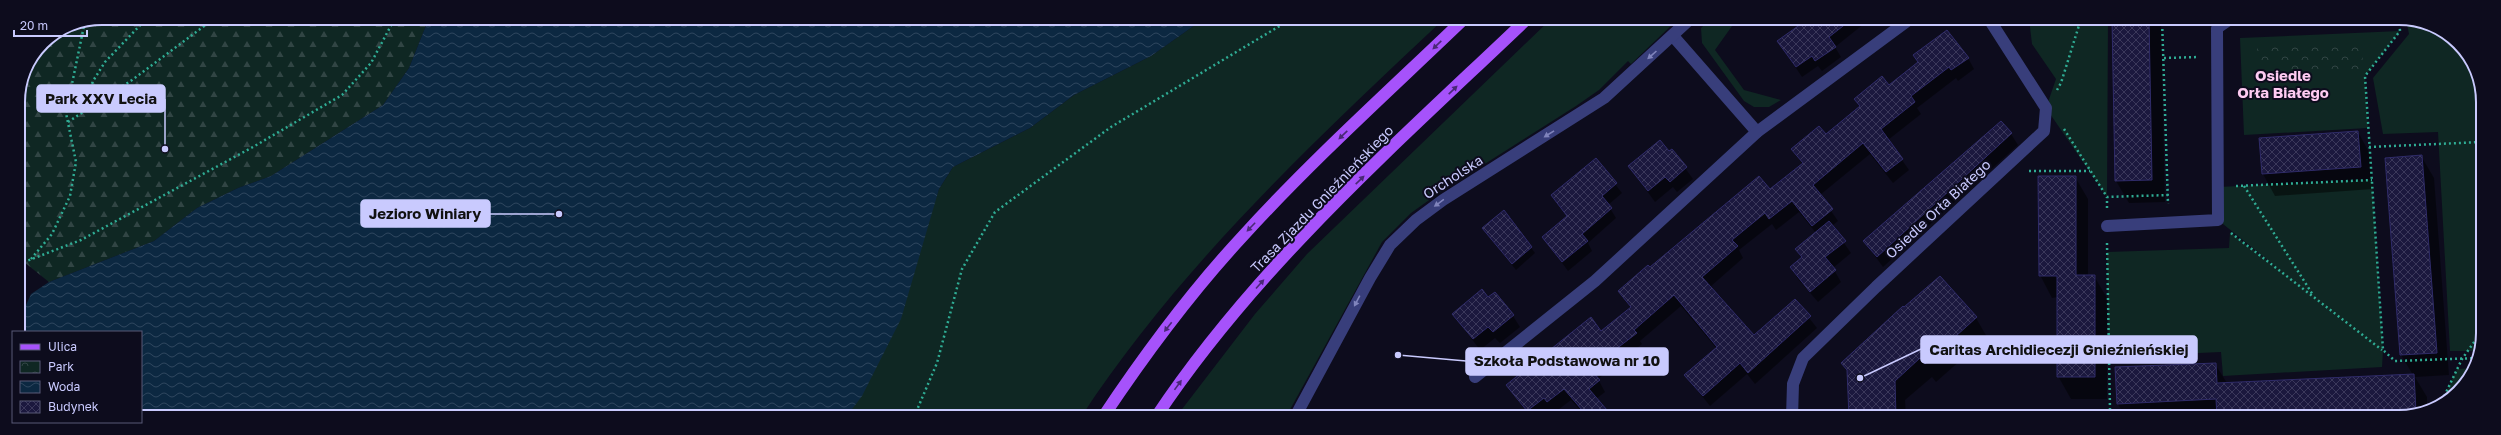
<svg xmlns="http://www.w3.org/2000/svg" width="2501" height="435" viewBox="0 0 2501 435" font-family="'Golos Text',sans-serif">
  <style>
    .grass { fill: #0f2723 }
    .forest { fill: url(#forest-firs) }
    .park { fill: url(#park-crowns) }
    .water { fill: url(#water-waves) }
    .shadow { fill: #0007 }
    .building { fill: url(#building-cross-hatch); stroke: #2f2b69 }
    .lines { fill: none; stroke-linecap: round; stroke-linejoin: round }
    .path { stroke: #2fac94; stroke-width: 2.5; stroke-dasharray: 2 3; stroke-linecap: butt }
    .minor { stroke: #383e7b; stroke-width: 12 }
    .major { stroke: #a652fb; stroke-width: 12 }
    .oneway { fill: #4a2876 }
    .oneway2 { fill: #8084bc }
    .labels { text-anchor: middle; stroke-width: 4; stroke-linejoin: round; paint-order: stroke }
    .street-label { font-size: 14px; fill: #c9cafe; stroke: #0d0c1d }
    .neighbourhood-label { font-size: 15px; font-weight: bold; fill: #fecbf2; stroke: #0d0c1d }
    .rim { fill: none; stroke: #c9cafe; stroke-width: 2 }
    .leader { fill: none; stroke: #c9cafe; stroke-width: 1.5 }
    .callout-dot { fill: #c9cafe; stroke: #0d0c1d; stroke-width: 1.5 }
    .callout { fill: #c9cafe; stroke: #c9cafe; stroke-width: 1.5 }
    .callout-label { font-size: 15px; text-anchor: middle; font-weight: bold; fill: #111 }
  </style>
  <defs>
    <pattern id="forest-firs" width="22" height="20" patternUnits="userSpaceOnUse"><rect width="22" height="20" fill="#0f2723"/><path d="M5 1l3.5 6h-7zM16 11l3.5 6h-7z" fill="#314544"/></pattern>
    <pattern id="park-crowns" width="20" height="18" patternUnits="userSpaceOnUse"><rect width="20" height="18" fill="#0f2723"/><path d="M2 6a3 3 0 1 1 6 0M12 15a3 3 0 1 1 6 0" fill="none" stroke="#314544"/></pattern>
    <pattern id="water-waves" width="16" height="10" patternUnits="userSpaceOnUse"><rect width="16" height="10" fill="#0c2841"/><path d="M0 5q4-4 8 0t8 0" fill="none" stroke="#2e465e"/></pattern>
    <pattern id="building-cross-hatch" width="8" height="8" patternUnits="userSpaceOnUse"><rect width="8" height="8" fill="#1b183e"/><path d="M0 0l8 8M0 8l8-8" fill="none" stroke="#3b385b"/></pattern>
  </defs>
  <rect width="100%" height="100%" fill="#0d0c1d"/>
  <g class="grass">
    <path d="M1205,18H1445C1314,141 1180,266 1081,417L847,416L850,414L928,220L939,189L953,167L1030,128L1074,95L1151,56Z"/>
    <polygon points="1552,18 1678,19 1631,64 1628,61 1599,90 1576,106 1439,193 1411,213 1382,242 1286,417 1176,417 1255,314 1307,254"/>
    <polygon points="1710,19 1737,19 1715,50 1744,90 1781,100 1769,107 1754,107 1744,101 1702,43 1701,28"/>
    <polygon points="2029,19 2108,19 2107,197 2046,108 2056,79 2032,44"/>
    <polygon points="2406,19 2458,42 2481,85 2482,344 2480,351 2450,351 2438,132 2383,134 2373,78 2409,34"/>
    <polygon points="2400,31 2365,76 2368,128 2244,135 2240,38"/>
    <polygon points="2372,180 2383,350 2382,367 2223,376 2221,352 2109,357 2107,252 2229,248 2230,232 2290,278 2218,220 2218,187"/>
    <polygon points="2475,368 2455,396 2440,405 2457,369"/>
  </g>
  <polygon class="forest" points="102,18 429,18 409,68 383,105 271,176 238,188 197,208 154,241 49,282 19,258 18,102 24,70 43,42 70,24"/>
  <polygon class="park" points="2362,42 2363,70 2290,73 2290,64 2258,65 2257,46"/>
  <polygon class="water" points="429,18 1205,18 1151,56 1074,95 1030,128 953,167 939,189 901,319 862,396 847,416 141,416 141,332 20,332 19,321 31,294 49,282 154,241 197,208 238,188 271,176 383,105 409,68"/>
  <g class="shadow">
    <polygon points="1808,19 1870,19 1835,47 1841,57 1822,71 1818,66 1802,77 1778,41"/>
    <polygon points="2113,19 2161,19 2165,202 2129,203 2116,181"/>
    <polygon points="1914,56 1968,58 1974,69 1958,81 1956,78 1917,108 1921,114 1888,140 1909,170 1893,183 1870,154 1820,195 1838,221 1832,226 1851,253 1833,268 1841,282 1818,302 1798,279 1791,267 1802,258 1797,249 1816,233 1799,212 1776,230 1772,224 1739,250 1743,258 1710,287 1754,337 1795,300 1817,328 1755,384 1747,374 1710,406 1685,375 1717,349 1681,306 1640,341 1642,344 1598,379 1605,392 1596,399 1612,417 1586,417 1571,400 1554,413 1551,409 1540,417 1530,417 1507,385 1601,332 1631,308 1619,291 1770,190 1803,165 1792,149 1826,135 1860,107 1855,99 1888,86 1918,63"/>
    <polygon points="2358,132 2370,154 2373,189 2275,196 2263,174"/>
    <polygon points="2011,134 2018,145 1883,267 1864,241"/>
    <polygon points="1672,150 1693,179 1677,192 1673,187 1655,202 1629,166"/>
    <polygon points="2421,156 2434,178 2449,375 2415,377 2427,397 2427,411 2399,417 2125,417 2118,404 2215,364 2227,383 2413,375 2401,355 2386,158"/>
    <polygon points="1596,160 1622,193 1608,205 1616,218 1588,243 1592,251 1568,271 1543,237 1567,217 1553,196"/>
    <polygon points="2075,177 2088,199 2088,276 2094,276 2107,298 2107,399 2071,399 2058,376 2058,297 2052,298 2040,275"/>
    <polygon points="1504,212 1535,253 1516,270 1483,228"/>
    <polygon points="1940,277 1976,318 1987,337 1936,382 1932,377 1905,400 1906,417 1850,417 1849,374 1842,363"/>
    <polygon points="1488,298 1513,316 1520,327 1500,343 1495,338 1480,350 1453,314"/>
  </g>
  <g class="building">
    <polygon points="1808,19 1852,19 1829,37 1836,47 1815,61 1812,56 1796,67 1777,41"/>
    <polygon points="2112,19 2149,19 2152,180 2115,181"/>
    <polygon points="1947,30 1969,58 1951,70 1949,67 1911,96 1915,102 1881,129 1903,159 1886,172 1863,143 1813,185 1833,209 1812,226 1792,201 1769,219 1765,213 1732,240 1738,246 1702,277 1754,335 1795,299 1811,316 1748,373 1740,363 1703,396 1684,375 1717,347 1674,295 1634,330 1637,333 1590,369 1600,380 1589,389 1613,417 1588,417 1564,389 1547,402 1544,398 1527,411 1506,385 1591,317 1601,331 1631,307 1618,291 1648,265 1650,267 1759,176 1770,189 1803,163 1791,149 1819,126 1826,134 1860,106 1854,99 1882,76 1889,85 1918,62 1913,55"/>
    <polygon points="2001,121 2012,133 1877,257 1863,241"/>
    <polygon points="2358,131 2361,167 2262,174 2259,138"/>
    <polygon points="1660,140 1669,151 1672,149 1687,167 1670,182 1665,177 1648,191 1628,166"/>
    <polygon points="2422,155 2437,353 2400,355 2385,158"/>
    <polygon points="1596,158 1617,183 1602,196 1612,208 1582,234 1588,241 1562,262 1542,237 1567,216 1551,195"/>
    <polygon points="2038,176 2076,176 2076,275 2095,275 2095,377 2057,377 2057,276 2039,276"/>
    <polygon points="1504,210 1532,247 1512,264 1482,228"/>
    <polygon points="1829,221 1846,241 1825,257 1836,270 1810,292 1790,267 1802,257 1795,249"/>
    <polygon points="1940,276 1977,317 1925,364 1920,358 1895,381 1896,417 1849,417 1847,370 1841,363 1903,306 1904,307"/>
    <polygon points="1482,289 1488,297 1495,292 1514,315 1493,332 1488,327 1473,339 1452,314"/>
    <polygon points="2216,363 2217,383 2414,374 2416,412 2308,417 2217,417 2216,399 2117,404 2115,367"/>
  </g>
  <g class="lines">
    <g class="path">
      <polyline points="2162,19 2168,204"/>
      <polyline points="2399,19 2400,31 2365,76 2383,350 2395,361 2478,358"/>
      <polyline points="2164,58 2199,57"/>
      <polyline points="2057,90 2061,83 2081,19"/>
      <polyline points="82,112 93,81 105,62 147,18"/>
      <polyline points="68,122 132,80 215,18"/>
      <polyline points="2064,129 2107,197 2168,195"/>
      <polyline points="2369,147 2482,142"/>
      <polyline points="2029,171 2090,171"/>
      <polyline points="2236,186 2372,180"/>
      <polyline points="2244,186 2313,295"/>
      <polyline points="2107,208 2107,197"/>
      <polyline points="2231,233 2382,350"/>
      <polyline points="2107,243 2110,410 2120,417"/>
      <polyline points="31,259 52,234 70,196 76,162 66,113 85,21"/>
      <polyline points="19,264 81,240 253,147 342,95 371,63 395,18"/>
      <polyline points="2440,405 2462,359 2482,331"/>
      <polyline points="2145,411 2146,417"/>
      <polyline points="914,417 937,363 962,269 995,212 1111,127 1293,18"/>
    </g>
    <g class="minor">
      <polyline points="1673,36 1757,132"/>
      <polyline points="2107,226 2218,220 2217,28 2230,19"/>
      <polyline points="1475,377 1595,281 1757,132 1910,19"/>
      <polyline points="1295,417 1370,278 1390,245 1416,220 1443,200 1604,98 1690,19"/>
      <polyline points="1792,417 1793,384 1803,358 1876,287 2044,131 2046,108 1989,19"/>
    </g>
    <g class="major">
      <path d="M1103,417C1145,354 1191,292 1242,237C1312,160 1390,90 1465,18"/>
      <path d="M1156,417C1257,265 1397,143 1528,18"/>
    </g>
  </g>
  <defs><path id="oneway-solid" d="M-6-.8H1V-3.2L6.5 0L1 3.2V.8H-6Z"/></defs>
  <g class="oneway">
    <use href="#oneway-solid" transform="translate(1437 45) rotate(136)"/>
    <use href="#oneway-solid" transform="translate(1453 90) rotate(-44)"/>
    <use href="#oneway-solid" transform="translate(1343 135) rotate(136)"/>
    <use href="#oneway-solid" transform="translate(1360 180) rotate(-44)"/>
    <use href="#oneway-solid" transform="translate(1251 227) rotate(134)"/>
    <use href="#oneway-solid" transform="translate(1260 284) rotate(-48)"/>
    <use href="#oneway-solid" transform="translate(1168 327) rotate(128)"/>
    <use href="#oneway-solid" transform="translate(1178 385) rotate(-54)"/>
  </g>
  <g class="oneway2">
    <use href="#oneway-solid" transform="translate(1652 55) rotate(138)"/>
    <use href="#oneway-solid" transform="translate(1549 134) rotate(148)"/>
    <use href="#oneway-solid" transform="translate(1439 203) rotate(144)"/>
    <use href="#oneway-solid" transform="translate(1357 301) rotate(118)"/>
  </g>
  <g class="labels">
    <g class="street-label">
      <text transform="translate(1453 177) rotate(-33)" y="5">Orcholska</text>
      <text transform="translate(1322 199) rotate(-46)" y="5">Trasa Zjazdu Gnieźnieńskiego</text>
      <text transform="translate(1938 209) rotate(-43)" y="5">Osiedle Orła Białego</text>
    </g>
    <g class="neighbourhood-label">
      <text x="2283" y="81">Osiedle<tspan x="2283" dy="17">Orła Białego</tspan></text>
    </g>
  </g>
  <path d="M0 0H2501V435H0ZM102 25H2399A77 77 0 0 1 2476 102V333A77 77 0 0 1 2399 410H102A77 77 0 0 1 25 333V102A77 77 0 0 1 102 25Z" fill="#0d0c1d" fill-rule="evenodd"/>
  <path class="rim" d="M102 25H2399A77 77 0 0 1 2476 102V333A77 77 0 0 1 2399 410H102A77 77 0 0 1 25 333V102A77 77 0 0 1 102 25Z"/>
  <path class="leader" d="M165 149L165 99M559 214L490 214M1860 378L1921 349M1398 355L1466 361"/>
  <g class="callout-dot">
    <circle cx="165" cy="149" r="4"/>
    <circle cx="559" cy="214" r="4"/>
    <circle cx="1860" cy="378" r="4"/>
    <circle cx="1398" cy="355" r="4"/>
  </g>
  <g class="callout">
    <rect x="37" y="85" width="128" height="27" rx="4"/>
    <rect x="361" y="200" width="129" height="27" rx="4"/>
    <rect x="1921" y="336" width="276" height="27" rx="4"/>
    <rect x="1466" y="348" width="202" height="27" rx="4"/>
  </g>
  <g class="callout-label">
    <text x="101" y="104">Park XXV Lecia</text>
    <text x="425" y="219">Jezioro Winiary</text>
    <text x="2059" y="355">Caritas Archidiecezji Gnieźnieńskiej</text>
    <text x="1567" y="366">Szkoła Podstawowa nr 10</text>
  </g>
  <rect x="12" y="331" width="130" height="92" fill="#0d0c1d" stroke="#585877"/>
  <rect x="20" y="344" width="20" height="6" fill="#a652fb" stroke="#585877"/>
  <text x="48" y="351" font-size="12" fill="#c9cafe">Ulica</text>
  <rect x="20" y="361" width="20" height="12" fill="url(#park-crowns)" stroke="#585877"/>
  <text x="48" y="371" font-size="12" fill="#c9cafe">Park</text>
  <rect x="20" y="381" width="20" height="12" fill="url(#water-waves)" stroke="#585877"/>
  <text x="48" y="391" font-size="12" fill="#c9cafe">Woda</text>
  <rect x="20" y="401" width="20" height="12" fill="url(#building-cross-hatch)" stroke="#585877"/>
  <text x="48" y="411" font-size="12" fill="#c9cafe">Budynek</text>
  <path d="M14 30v6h73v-6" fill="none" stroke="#c9cafe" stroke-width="2"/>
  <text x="20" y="30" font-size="12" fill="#c9cafe" stroke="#0d0c1d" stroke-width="3" paint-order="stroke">20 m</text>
</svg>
